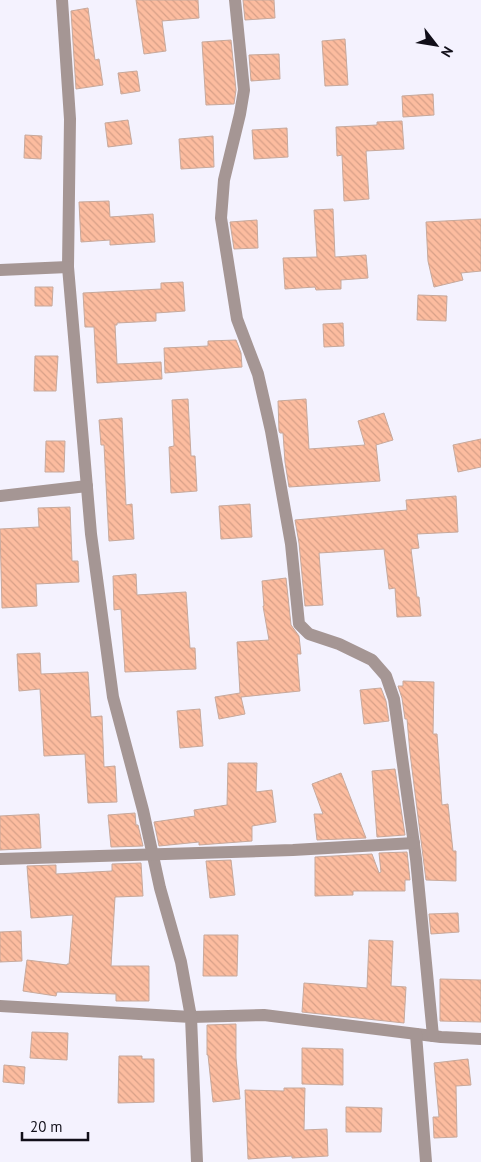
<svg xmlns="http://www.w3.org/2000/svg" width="481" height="1162" viewBox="0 0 481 1162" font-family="'PT Sans',sans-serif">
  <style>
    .building { fill: url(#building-back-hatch); stroke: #c7a99c }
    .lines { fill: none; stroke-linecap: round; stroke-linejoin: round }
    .minor { stroke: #a59694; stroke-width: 12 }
  </style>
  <defs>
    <pattern id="building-back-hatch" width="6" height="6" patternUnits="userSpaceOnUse" patternTransform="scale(1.25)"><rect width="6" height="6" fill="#fcbc9f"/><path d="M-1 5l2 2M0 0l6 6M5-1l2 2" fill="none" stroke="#d7a088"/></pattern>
  </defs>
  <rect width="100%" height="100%" fill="#f4f2fe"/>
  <g class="building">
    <polygon points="136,0 198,0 199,18 162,21 166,51 144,54"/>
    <polygon points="243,0 274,0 275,18 245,20"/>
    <polygon points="88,8 95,60 99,59 103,85 76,89 71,11"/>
    <polygon points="345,39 348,85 325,86 322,41"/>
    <polygon points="231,40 236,90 234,104 206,105 202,42"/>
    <polygon points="279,54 280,79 251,81 249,55"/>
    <polygon points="137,71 140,91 121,94 118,73"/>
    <polygon points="433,94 434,115 403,117 402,96"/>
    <polygon points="128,120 132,144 108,147 105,123"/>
    <polygon points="402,121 404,149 366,151 369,199 344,201 342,155 337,156 336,127 377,125 377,122"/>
    <polygon points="287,128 288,157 254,159 252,130"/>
    <polygon points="25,135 42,136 41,159 24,158"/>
    <polygon points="213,136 214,167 181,169 179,139"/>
    <polygon points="109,201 110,217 153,214 155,242 110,245 110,240 81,242 79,202"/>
    <polygon points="333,209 335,257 366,255 368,278 341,280 341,289 316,290 315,287 285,289 283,258 317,257 314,210"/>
    <polygon points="481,219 481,271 461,273 463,280 434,287 428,261 426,222"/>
    <polygon points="257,220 258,248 234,249 230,222"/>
    <polygon points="183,282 185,311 156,313 156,321 117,323 117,325 115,325 117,364 161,362 162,379 97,383 94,327 85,327 83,293 161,289 161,283"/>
    <polygon points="35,287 53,287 52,306 35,306"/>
    <polygon points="418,295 447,296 446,321 417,320"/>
    <polygon points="343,323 344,346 324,347 323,324"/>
    <polygon points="236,340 241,353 242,367 165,373 164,348 208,346 208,341"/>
    <polygon points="35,356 58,356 56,391 34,391"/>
    <polygon points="188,399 191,456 195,456 197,491 171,493 169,447 174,446 172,400"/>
    <polygon points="306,399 309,449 365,445 358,421 384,413 393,440 376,445 380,481 289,487 285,462 283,433 280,433 279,431 278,401"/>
    <polygon points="122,418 126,505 132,504 134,539 109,541 104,445 101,445 99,420"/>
    <polygon points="481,439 481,467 458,472 453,445"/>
    <polygon points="46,441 65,441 64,472 45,472"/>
    <polygon points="456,496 458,532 417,534 419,548 411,549 417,597 419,597 421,616 397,617 395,588 389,589 384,549 319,553 323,605 305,606 299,543 295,520 407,510 406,500"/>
    <polygon points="250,504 252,537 221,539 219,506"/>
    <polygon points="70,507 72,561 78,561 79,582 36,584 37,606 2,608 0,529 39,527 38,508"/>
    <polygon points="136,574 137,595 186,592 190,648 195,648 196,669 125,672 121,609 114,610 113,576"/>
    <polygon points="286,578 291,625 299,636 301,654 297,654 300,691 241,697 245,714 219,719 215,697 240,693 237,642 269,640 263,606 264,606 262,581"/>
    <polygon points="40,653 41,674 88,672 91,717 102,716 104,767 115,766 117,802 88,803 85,754 44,756 40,689 19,691 17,654"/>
    <polygon points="403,681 434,682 433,734 437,734 442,805 448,804 453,851 456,851 456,881 426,880 410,753 407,719 405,719 402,698 398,686 403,686"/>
    <polygon points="381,688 386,701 389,721 364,724 360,690"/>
    <polygon points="200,709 203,746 180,748 177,711"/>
    <polygon points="228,763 257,763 256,792 272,790 276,822 252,826 252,841 199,845 199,842 159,846 154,822 195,816 194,810 227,805"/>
    <polygon points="395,769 405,835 377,837 372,771"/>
    <polygon points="341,773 366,838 317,840 314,814 323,814 312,784"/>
    <polygon points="135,813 136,825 138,825 143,846 111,847 108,815"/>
    <polygon points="39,814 41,848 0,850 0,816"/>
    <polygon points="407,852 410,880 405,880 405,891 353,891 353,895 315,896 315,857 372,854 379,873 381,872 379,853"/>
    <polygon points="231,860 235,895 210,898 206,861"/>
    <polygon points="141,863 143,896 115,897 111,966 149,966 149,1001 116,1001 116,994 57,992 56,996 23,991 27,960 67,965 67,964 69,964 73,915 31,918 27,866 56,865 56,874 112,871 112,864"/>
    <polygon points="458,913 459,932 431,934 429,914"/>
    <polygon points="21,931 22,961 0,962 0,932"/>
    <polygon points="204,935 238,935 237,976 203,976"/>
    <polygon points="369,940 393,941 391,986 406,987 404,1023 302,1012 304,983 367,988"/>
    <polygon points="440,979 481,980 481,1022 440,1021"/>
    <polygon points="236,1024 236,1058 240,1099 213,1102 208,1055 207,1055 207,1025"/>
    <polygon points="32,1032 68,1033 67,1060 30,1058"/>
    <polygon points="302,1048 343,1049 343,1085 302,1084"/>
    <polygon points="119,1056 142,1056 142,1059 154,1059 154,1102 118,1103"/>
    <polygon points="468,1059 471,1085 456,1086 457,1137 434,1138 433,1117 439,1117 434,1063"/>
    <polygon points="4,1065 25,1067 24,1084 3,1082"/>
    <polygon points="284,1088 305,1088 304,1130 327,1129 328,1156 292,1158 292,1156 248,1159 245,1090 284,1091"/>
    <polygon points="346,1107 382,1108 381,1132 346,1132"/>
  </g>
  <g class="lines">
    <g class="minor">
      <polyline points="62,0 70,119 68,267 91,534 113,697 143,810 160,888 181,962 191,1017 264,1015 441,1037 481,1039"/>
      <polyline points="235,0 244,90 240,114 224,180 221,218 237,319 258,374 271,431 291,544 299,624 309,634 339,644 372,660 386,676 394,699 416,859 433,1036"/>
      <polyline points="0,270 68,267"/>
      <polyline points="0,496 87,486"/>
      <polyline points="0,859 293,850 414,843"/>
      <polyline points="0,1006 191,1017 197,1162"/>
      <polyline points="416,1034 426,1162"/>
    </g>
  </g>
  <g transform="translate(436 45) rotate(121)" stroke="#f4f2fe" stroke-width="4" paint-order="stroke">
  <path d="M0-4L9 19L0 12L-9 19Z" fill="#110f19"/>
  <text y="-8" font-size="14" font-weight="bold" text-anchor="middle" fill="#110f19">N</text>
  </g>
  <path d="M22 1132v8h66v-8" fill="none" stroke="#110f19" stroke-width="2.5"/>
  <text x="30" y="1132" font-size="15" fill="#110f19" stroke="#f4f2fe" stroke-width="4" paint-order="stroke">20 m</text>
</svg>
